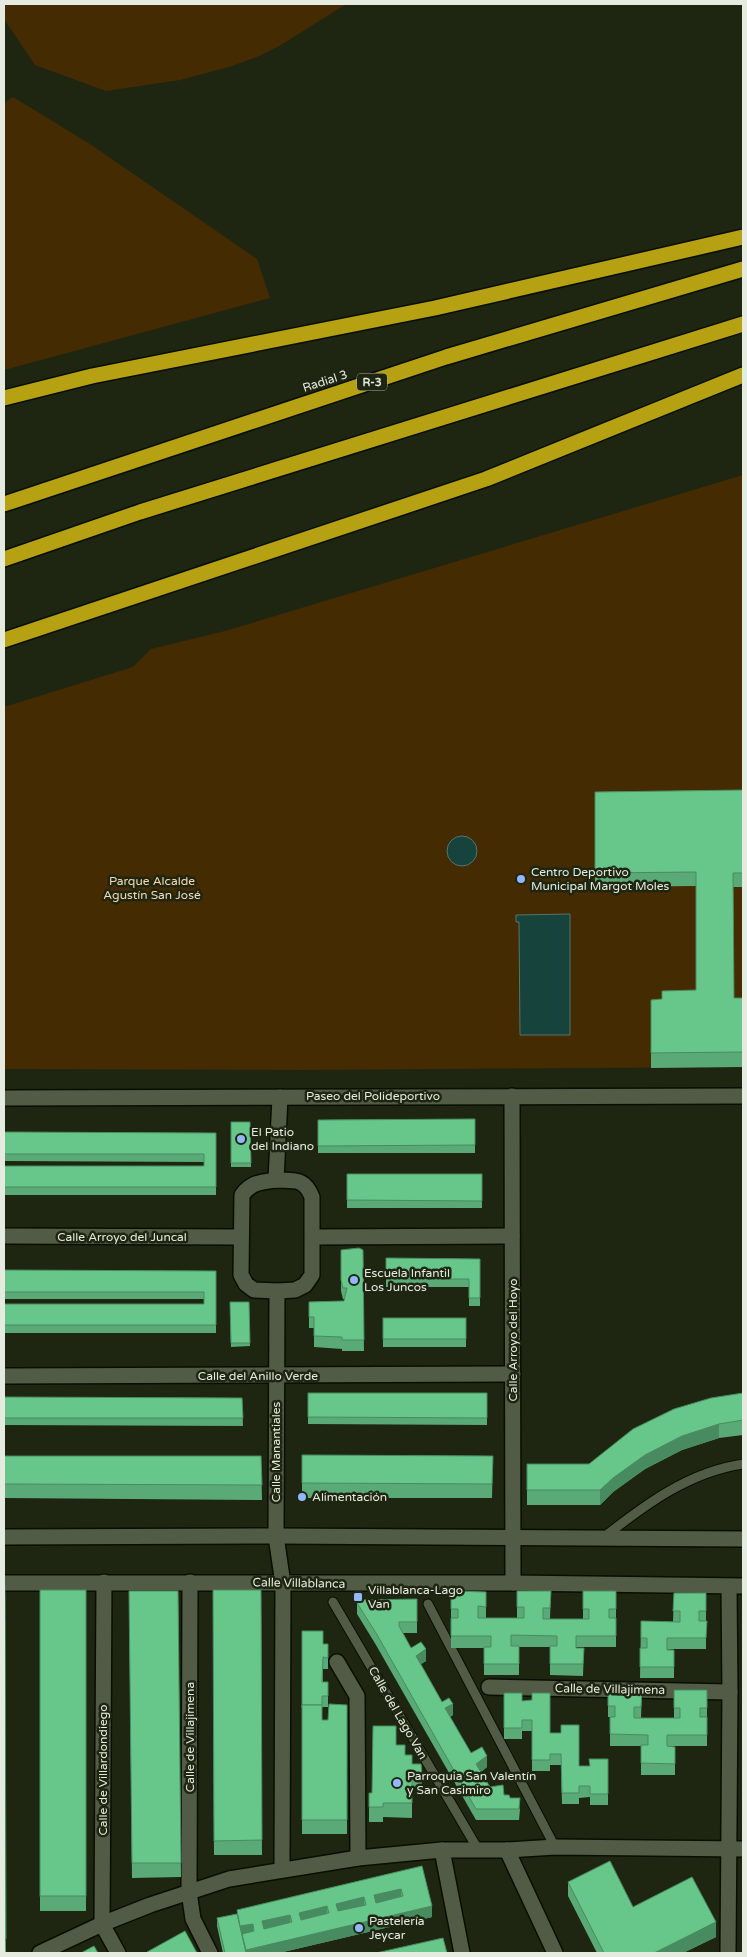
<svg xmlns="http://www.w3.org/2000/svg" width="747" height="1957" viewBox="0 0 747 1957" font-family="'Varela Round',sans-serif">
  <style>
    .green { fill: #452b01 }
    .water { fill: #16433c; stroke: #54756d }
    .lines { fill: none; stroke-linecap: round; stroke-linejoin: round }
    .service-casing { stroke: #080f00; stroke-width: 11 }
    .minor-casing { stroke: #080f00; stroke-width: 18 }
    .secondary-casing { stroke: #080f00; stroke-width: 18 }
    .motorway-casing { stroke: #080f00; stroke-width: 18 }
    .service { stroke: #515b45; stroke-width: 9 }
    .minor { stroke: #515b45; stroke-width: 15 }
    .secondary { stroke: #515b45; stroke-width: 15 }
    .motorway { stroke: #b5a112; stroke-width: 15 }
    .wall { fill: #59aa76 }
    .shaded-wall { fill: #488b60 }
    .building { fill: #67c689; stroke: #488b60; fill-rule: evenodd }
    .poi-dot { fill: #91b8fd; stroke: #1e2612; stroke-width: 2 }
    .labels { text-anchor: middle; stroke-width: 5; stroke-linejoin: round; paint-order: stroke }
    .shield { fill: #1e2612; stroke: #a9b0a1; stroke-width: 1 }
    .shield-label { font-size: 11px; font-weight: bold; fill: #e5ebde }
    .street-label { font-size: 12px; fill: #e5ebde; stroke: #1e2612 }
    .poi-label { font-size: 12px; fill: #e5ebde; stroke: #1e2612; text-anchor: start }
    .park-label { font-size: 12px; fill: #f8d9b1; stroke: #1e2612 }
  </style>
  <rect width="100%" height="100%" fill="#1e2612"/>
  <g class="green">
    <polygon points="4,4 346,4 281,45 257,57 229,67 180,80 106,91 35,65 4,19"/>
    <polygon points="13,97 90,144 257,259 270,298 4,370 4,103"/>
    <polygon points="743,475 743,1067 300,1070 4,1069 4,707 133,667 151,649 225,631"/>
  </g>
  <g class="water">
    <circle cx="462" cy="851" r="15"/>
    <polygon points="570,914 570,1035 520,1035 519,922 516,922 516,915"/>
  </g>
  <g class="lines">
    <defs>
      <g id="service">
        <path d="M604,1537C646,1504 689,1472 743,1464"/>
        <polyline points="333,1602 479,1851"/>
        <polyline points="428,1604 555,1847"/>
      </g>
      <g id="minor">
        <polyline points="512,1096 513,1583"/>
        <polyline points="4,1098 743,1096"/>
        <path d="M276,1180C294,1181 304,1177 312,1197V1275L305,1285L295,1290L277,1291L254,1290L246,1284L241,1275L242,1195C251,1182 262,1182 276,1180Z"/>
        <polyline points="276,1180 280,1097"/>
        <polyline points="4,1236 240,1237"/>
        <polyline points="313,1237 512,1236"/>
        <polyline points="277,1291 276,1536 283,1584 282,1869"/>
        <polyline points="4,1376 513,1374"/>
        <polyline points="104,1582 102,1924 118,1953"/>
        <polyline points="190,1582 189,1892 193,1919 210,1953"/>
        <polyline points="337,1662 357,1696 358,1858"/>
        <polyline points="489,1687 730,1692"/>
        <polyline points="442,1850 462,1953"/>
        <polyline points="507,1850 555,1953"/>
        <polyline points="40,1953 102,1924 150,1905 229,1879 358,1858 442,1850 507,1850 555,1847 743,1849"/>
        <polyline points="728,1953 730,1692 729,1587"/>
      </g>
      <g id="secondary">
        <polyline points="4,1537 276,1536 743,1539"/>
        <polyline points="4,1583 513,1583 743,1586"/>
      </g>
      <g id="motorway">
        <polyline points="4,398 92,376 435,308 743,237"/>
        <polyline points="4,504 446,357 743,269"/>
        <polyline points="4,559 140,512 743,324"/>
        <polyline points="4,640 486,479 743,375"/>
      </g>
    </defs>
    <use href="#service" class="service-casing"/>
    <use href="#minor" class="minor-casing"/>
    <use href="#secondary" class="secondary-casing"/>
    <use href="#motorway" class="motorway-casing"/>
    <use href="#service" class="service"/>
    <use href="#minor" class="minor"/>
    <use href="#secondary" class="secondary"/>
    <use href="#motorway" class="motorway"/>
  </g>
  <g class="wall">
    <polygon points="743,790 743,887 733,887 734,998 743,998 743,1067 651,1068 651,1000 662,999 696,990 696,886 595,887 595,792"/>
    <polygon points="475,1119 475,1153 318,1153 318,1120"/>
    <polygon points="231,1122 250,1122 251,1167 231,1167"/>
    <polygon points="4,1132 216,1133 216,1195 4,1195 4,1166 204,1166 204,1162 4,1161"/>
    <rect x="347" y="1174" width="135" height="34"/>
    <polygon points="341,1250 363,1250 364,1351 342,1351 342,1349 314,1347 314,1328 309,1328 309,1302 344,1301 344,1299 343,1299 341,1291"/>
    <polygon points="386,1258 480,1259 480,1306 469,1306 469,1287 386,1287"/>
    <polygon points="4,1270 216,1271 216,1333 4,1333 4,1304 204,1304 204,1299 4,1299"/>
    <polygon points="230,1302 249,1302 250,1346 231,1347"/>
    <rect x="383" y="1318" width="83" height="29"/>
    <polygon points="308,1393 487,1393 487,1425 308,1424"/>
    <polygon points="743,1393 743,1435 719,1438 682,1450 645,1469 613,1492 600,1505 527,1505 527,1464 589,1464"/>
    <polygon points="4,1397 242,1398 243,1426 4,1425"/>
    <polygon points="302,1455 493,1456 492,1498 302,1498"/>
    <polygon points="4,1456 261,1456 262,1500 4,1498"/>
    <polygon points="4,1586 5,1586 6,1953 4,1953"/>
    <rect x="40" y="1590" width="46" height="321"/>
    <polygon points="213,1590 261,1590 262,1855 214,1855"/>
    <polygon points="129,1591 178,1591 181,1877 132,1878"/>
    <polygon points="451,1591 486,1592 486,1618 517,1618 517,1591 551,1591 550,1619 583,1619 583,1591 616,1591 616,1647 576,1647 576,1648 584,1648 583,1676 550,1675 550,1647 519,1647 519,1675 484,1675 484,1648 451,1648"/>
    <polygon points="674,1593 706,1593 706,1649 667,1649 674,1650 674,1678 640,1678 641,1621 673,1622"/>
    <polygon points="417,1599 417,1633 403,1633 411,1648 426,1661 421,1664 442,1702 453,1715 450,1717 471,1753 487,1767 481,1772 490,1787 504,1795 520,1809 519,1820 476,1820 376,1645 357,1614 357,1603"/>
    <polygon points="302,1631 323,1644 328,1644 328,1669 323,1669 323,1682 328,1682 328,1707 322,1707 322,1720 328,1720 347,1705 347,1834 302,1834"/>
    <polygon points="608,1690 642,1690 641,1718 674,1718 674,1690 707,1690 707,1746 667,1746 675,1747 675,1775 641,1775 641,1746 610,1746 610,1717 608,1717"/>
    <polygon points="504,1693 522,1701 579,1766 590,1766 608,1759 608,1805 590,1805 590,1797 579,1798 579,1804 562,1804 561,1765 550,1765 550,1771 532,1771 532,1731 522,1731 522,1739 504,1739"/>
    <polygon points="396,1745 405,1755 412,1764 421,1764 422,1789 412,1789 412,1818 383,1817 383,1822 369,1822 369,1793 372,1793"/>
    <polygon points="422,1866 432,1917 279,1953 223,1953 217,1926 217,1918 237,1914 237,1910"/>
    <polygon points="568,1882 633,1907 716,1937 683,1953 597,1953 568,1896"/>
  </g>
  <g class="shaded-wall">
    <polygon points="719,1424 719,1438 682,1450 645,1469 613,1492 600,1505 600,1490 613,1478 645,1455 682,1436"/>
    <polygon points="426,1649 426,1661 416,1667 416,1656"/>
    <polygon points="453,1704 453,1715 445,1719 445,1708"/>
    <polygon points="487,1756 487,1767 476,1775 476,1764"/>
    <polygon points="401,1889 401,1900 374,1906 374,1895"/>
    <polygon points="364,1897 364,1908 336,1915 336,1904"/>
    <polygon points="327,1906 327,1917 299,1924 299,1913"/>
    <polygon points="432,1906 432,1917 279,1953 246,1953 246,1950"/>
    <polygon points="290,1915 290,1926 262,1933 262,1921"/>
    <polygon points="716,1922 716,1937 683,1953 654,1953"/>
    <polygon points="253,1924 253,1935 242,1934 242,1937 240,1938 240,1926"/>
  </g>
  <g class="building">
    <polygon points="743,790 743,873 733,873 734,998 743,998 743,1052 651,1053 651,1000 662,999 662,991 696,990 696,872 595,873 595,792"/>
    <polygon points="475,1119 475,1145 318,1146 318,1120"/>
    <polygon points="231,1122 250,1122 251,1163 231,1163"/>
    <polygon points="4,1132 216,1133 216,1187 4,1187 4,1166 204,1166 204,1154 4,1154"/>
    <polygon points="347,1174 482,1174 482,1201 347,1200"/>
    <polygon points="359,1248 363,1250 364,1340 342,1340 342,1337 314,1336 314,1317 309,1317 309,1302 344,1301 347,1288 343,1288 341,1280 341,1250"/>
    <polygon points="386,1258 480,1259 480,1298 469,1298 469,1279 386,1279"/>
    <polygon points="4,1270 216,1271 216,1325 4,1325 4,1304 204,1304 204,1292 4,1292"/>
    <polygon points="230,1302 249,1302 250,1343 231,1343"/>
    <rect x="383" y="1318" width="83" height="21"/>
    <polygon points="308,1393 487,1393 487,1418 308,1417"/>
    <polygon points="743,1393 743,1420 719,1424 682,1436 645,1455 613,1478 600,1490 527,1490 527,1464 589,1464 633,1429 674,1409 711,1398"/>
    <polygon points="4,1397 242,1398 243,1418 4,1418"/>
    <polygon points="302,1455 493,1456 492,1484 302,1483"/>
    <polygon points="4,1456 261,1456 262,1485 4,1484"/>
    <polygon points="4,1586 5,1586 6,1939 4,1939"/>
    <rect x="40" y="1590" width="46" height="306"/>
    <polygon points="213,1590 261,1590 262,1840 214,1841"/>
    <polygon points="129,1591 178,1591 181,1863 132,1863"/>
    <polygon points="451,1591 486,1592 486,1607 478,1606 478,1618 524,1618 524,1607 517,1607 517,1591 551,1591 550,1608 543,1608 543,1619 589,1619 589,1609 583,1609 583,1591 616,1591 616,1609 609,1609 609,1618 616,1618 616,1636 576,1636 576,1648 584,1648 583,1664 550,1664 550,1646 557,1646 557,1636 511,1635 511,1646 519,1646 519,1664 484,1664 484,1647 491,1647 491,1636 451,1636 451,1618 458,1618 458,1609 451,1609"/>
    <polygon points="674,1593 706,1593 706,1611 699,1611 699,1621 707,1621 706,1638 667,1638 667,1650 674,1650 674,1667 640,1667 640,1648 647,1648 647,1638 641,1638 641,1621 680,1622 680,1611 673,1611"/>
    <polygon points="417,1599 417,1622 399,1622 399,1626 411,1648 421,1642 426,1649 416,1656 442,1702 449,1698 453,1704 445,1708 471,1753 482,1747 487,1756 476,1764 490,1787 503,1785 504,1795 509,1795 510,1798 520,1798 519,1809 476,1809 376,1633 357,1603 362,1600"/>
    <polygon points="302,1631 323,1631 323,1644 328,1644 328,1658 323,1657 322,1682 328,1682 328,1696 322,1696 322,1705 302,1705 302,1708"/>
    <polygon points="608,1690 642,1690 641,1707 634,1707 634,1718 680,1718 680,1708 674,1708 674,1690 707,1690 707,1708 700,1708 700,1717 707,1717 707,1735 667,1735 667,1746 675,1747 675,1764 641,1763 641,1745 648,1745 648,1735 610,1734 610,1717 615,1717 615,1706 608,1706"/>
    <polygon points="504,1693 522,1693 522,1701 532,1700 532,1693 550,1693 550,1733 561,1733 561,1725 579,1725 579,1766 590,1766 589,1759 608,1759 608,1794 590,1794 590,1786 579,1786 579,1793 562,1793 561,1754 550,1754 550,1760 532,1760 532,1720 522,1720 522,1728 504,1728"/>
    <polygon points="329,1704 347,1705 347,1820 302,1820 302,1705 322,1705 322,1720 328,1720"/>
    <polygon points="373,1726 396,1726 396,1745 405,1745 405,1755 412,1755 412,1764 421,1764 422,1774 412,1774 412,1803 383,1803 383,1807 369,1807 369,1793 372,1793"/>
    <polygon points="610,1861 633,1907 692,1877 716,1922 654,1953 604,1953 568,1882"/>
    <path d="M422,1866L432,1906L246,1950L242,1934L254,1931L253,1924L240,1926L237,1910ZM401,1889L403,1896L376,1903L374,1895ZM364,1897L366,1905L338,1911L336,1904ZM327,1906L329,1913L301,1920L299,1913ZM290,1915L292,1922L264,1929L262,1921Z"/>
    <polygon points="237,1914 246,1953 225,1953 217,1918"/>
    <polygon points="185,1931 197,1953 148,1953 147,1952"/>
    <polygon points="443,1938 447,1953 376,1953"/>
    <polygon points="94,1946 98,1953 81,1953"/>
  </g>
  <g class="poi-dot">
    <circle cx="521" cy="879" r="5"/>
    <circle cx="241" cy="1139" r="5"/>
    <circle cx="354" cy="1280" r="5"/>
    <circle cx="302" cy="1497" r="5"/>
    <rect x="353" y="1592" width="10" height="10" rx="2.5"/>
    <circle cx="397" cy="1783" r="5"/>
    <circle cx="359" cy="1928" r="5"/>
  </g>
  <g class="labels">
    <rect class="shield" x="357" y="373.5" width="30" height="17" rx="4"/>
    <g class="shield-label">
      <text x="372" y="386">R-3</text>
    </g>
    <g class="street-label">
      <text transform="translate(325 381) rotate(-18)" y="4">Radial 3</text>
      <text x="373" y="1100">Paseo del Polideportivo</text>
      <text x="122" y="1241">Calle Arroyo del Juncal</text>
      <text transform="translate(513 1340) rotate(-90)" y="4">Calle Arroyo del Hoyo</text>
      <text x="258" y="1380">Calle del Anillo Verde</text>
      <text transform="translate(276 1452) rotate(-90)" y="4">Calle Manantiales</text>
      <text transform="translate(299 1583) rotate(1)" y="4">Calle Villablanca</text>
      <text transform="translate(610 1689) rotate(1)" y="4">Calle de Villajimena</text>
      <text transform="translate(398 1713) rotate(60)" y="4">Calle del Lago Van</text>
      <text transform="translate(190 1737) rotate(-90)" y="4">Calle de Villajimena</text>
      <text transform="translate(103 1770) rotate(-90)" y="4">Calle de Villardondiego</text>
    </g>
    <g class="poi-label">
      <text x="531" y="876">Centro Deportivo<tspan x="531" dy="14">Municipal Margot Moles</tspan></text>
      <text x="251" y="1136">El Patio<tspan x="251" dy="14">del Indiano</tspan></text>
      <text x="364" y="1277">Escuela Infantil<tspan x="364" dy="14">Los Juncos</tspan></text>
      <text x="312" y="1501">Alimentación</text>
      <text x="368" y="1594">Villablanca-Lago<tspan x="368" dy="14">Van</tspan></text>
      <text x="407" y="1780">Parroquia San Valentín<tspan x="407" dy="14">y San Casimiro</tspan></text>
      <text x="369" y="1925">Pastelería<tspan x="369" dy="14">Jeycar</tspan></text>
    </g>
    <g class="park-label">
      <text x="152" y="885">Parque Alcalde<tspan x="152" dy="14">Agustín San José</tspan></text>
    </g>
  </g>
  <rect width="747" height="1957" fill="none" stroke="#e5ebde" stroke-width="10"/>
</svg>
